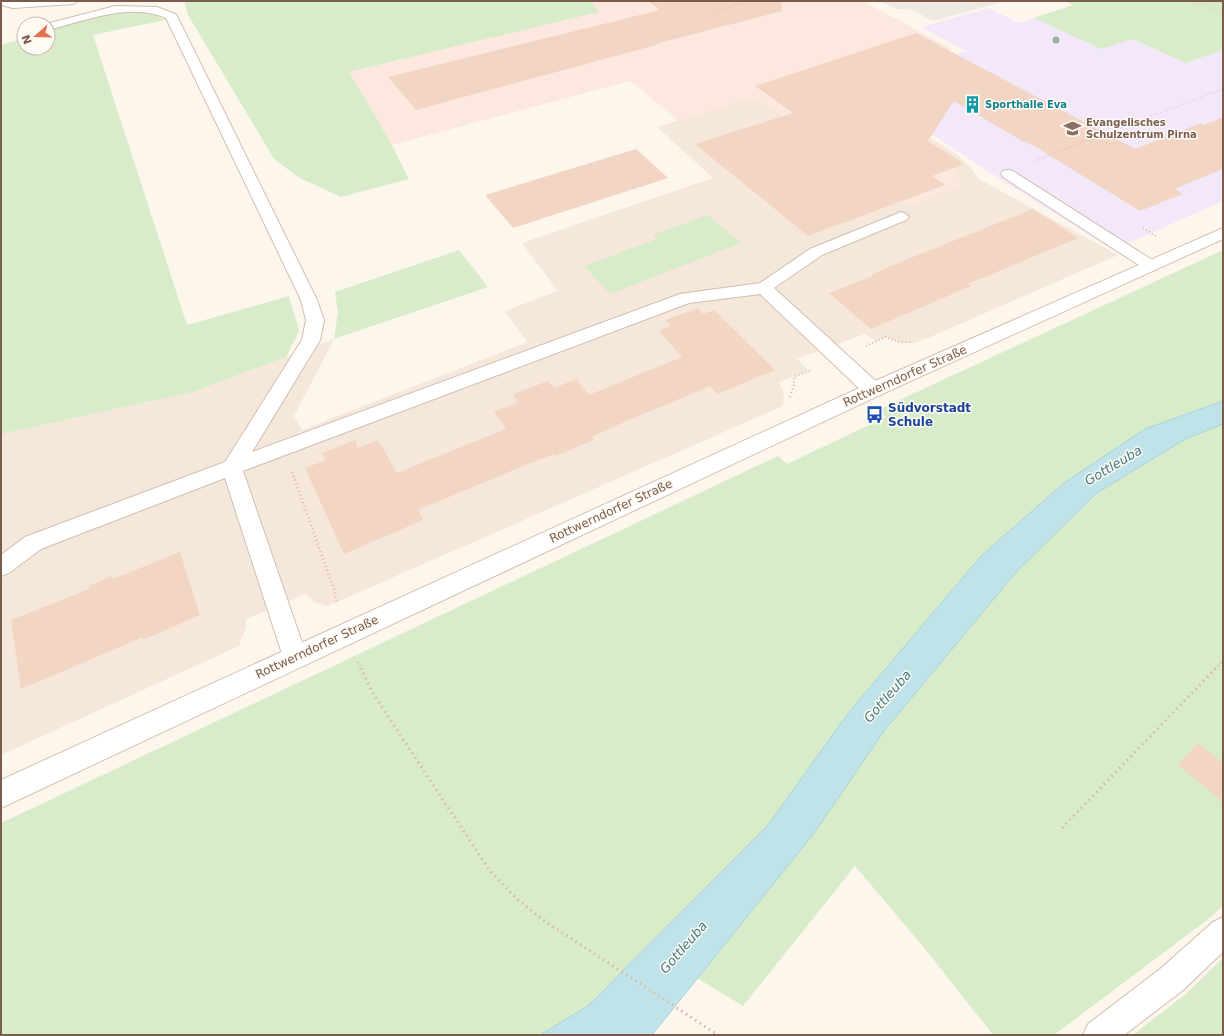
<svg xmlns="http://www.w3.org/2000/svg" width="1224" height="1036" viewBox="0 0 1224 1036" font-family="'DejaVu Sans',sans-serif">
  <style>
    .residential { fill: #f5e8da }
    .commercial { fill: #fde8e0 }
    .industrial { fill: #efe9e4 }
    .education { fill: #f3e8fa }
    .green { fill: #d8ecc9 }
    .water { fill: #bfe3e8; stroke: #a5d3da }
    .building { fill: #f3d5c3 }
    .lines { fill: none; stroke-linecap: round; stroke-linejoin: round }
    .service-casing { stroke: #d1beb0; stroke-width: 2 }
    .secondary-casing { stroke: #d6c0b0; stroke-width: 2 }
    .path-far3 { stroke: #d9b8a5; stroke-width: 1.5; stroke-dasharray: 0.5 2; stroke-linecap: butt }
    .path-far2 { stroke: #d9b8a5; stroke-width: 2; stroke-dasharray: 1 2.5; stroke-linecap: butt }
    .path-far1 { stroke: #d9b8a5; stroke-width: 2.5; stroke-dasharray: 1 3; stroke-linecap: butt }
    .path { stroke: #d9b8a5; stroke-width: 3; stroke-dasharray: 1.5 4; stroke-linecap: butt }
    .service { fill: #fff; fill-rule: evenodd }
    .secondary { fill: #fff; fill-rule: evenodd }
    .tree { fill: #a0b28e }
    .labels { text-anchor: middle; stroke-width: 3; stroke-linejoin: round; paint-order: stroke }
    .far-culture-label { font-size: 10px; font-weight: bold; fill: #0d838f; stroke: #fffaf3; text-anchor: start }
    .far-education-label { font-size: 10px; font-weight: bold; fill: #785e54; stroke: #fffaf3; text-anchor: start }
    .street-label { font-size: 12px; fill: #7a5c4d; stroke: #fffaf3 }
    .transit-label { font-size: 12px; font-weight: bold; fill: #164399; stroke: #fffaf3; text-anchor: start }
    .water-label { font-size: 13px; font-style: italic; fill: #437c86; stroke: #fffaf3 }
  </style>
  <rect width="100%" height="100%" fill="#fdf6ec"/>
  <polygon class="residential" points="843,85 955,153 968,165 979,179 1118,255 928,338 914,343 899,342 885,337 876,341 865,334 797,359 809,371 779,382 784,395 783,406 328,606 314,602 306,594 246,619 246,627 239,646 1,755 1,434 193,392 334,339 294,416 302,430 527,342 505,311 558,291 522,243 713,178 657,127 755,96 907,206"/>
  <polygon class="commercial" points="591,1 863,1 952,49 843,85 955,168 960,181 955,188 907,206 755,96 679,121 630,81 392,145 349,72 598,12"/>
  <polygon class="industrial" points="880,1 994,1 999,3 933,21 912,10 897,9"/>
  <polygon class="education" points="989,8 1019,23 1065,8 1185,63 1223,50 1223,201 1113,250 986,170 859,86 966,51 921,27"/>
  <g class="green">
    <polygon points="184,1 591,1 599,12 349,72 392,145 409,179 341,197 298,177 274,159 188,15"/>
    <polygon points="1064,1 1223,1 1223,50 1185,63 1133,39 1101,49 1034,18 1073,5"/>
    <polygon points="114,12 150,13 165,20 93,35 187,325 289,296 299,331 286,357 193,392 1,434 1,45 24,38 24,48 48,48 48,30 95,16"/>
    <polygon points="708,215 741,243 610,294 584,266 657,239 653,235"/>
    <polygon points="459,250 488,287 334,339 338,313 335,292"/>
    <polygon points="1223,250 1223,401 1145,429 1064,483 981,556 849,712 768,825 588,1006 540,1035 1,1035 1,823 778,456 787,464 886,417 878,410"/>
    <polygon points="1223,424 1223,906 1211,917 1054,1035 993,1035 926,950 855,866 743,1006 697,978 815,832 884,731 1017,571 1097,493 1185,439"/>
    <polygon points="1223,958 1223,1035 1133,1035 1188,992"/>
  </g>
  <polygon class="water" points="1223,401 1223,424 1185,439 1097,493 1017,571 884,731 815,832 652,1035 540,1035 588,1006 768,825 849,712 981,556 1064,483 1145,429"/>
  <g class="building">
    <polygon points="647,1 781,1 782,11 655,44 656,45 416,110 388,77 660,10"/>
    <polygon points="916,33 1135,149 1201,123 1204,125 1223,117 1223,169 1175,189 1183,194 1140,211 1026,141 1024,142 954,101 928,141 964,164 932,176 945,185 808,236 695,144 793,113 755,86"/>
    <polygon points="636,149 668,178 513,228 485,195"/>
    <polygon points="1033,209 1078,238 968,284 971,286 871,329 829,293 873,276 871,275 888,267"/>
    <polygon points="698,308 703,314 714,310 775,370 717,394 710,386 615,426 592,437 594,440 556,456 554,454 528,464 418,510 423,520 344,554 305,468 326,460 322,453 355,440 358,448 378,440 397,473 506,429 494,412 518,402 513,394 548,381 554,388 576,379 589,395 682,357 659,331 671,326 666,320"/>
    <polygon points="180,552 200,615 143,640 143,637 21,689 11,620 89,589 88,586 112,576 113,579"/>
    <polygon points="1198,743 1223,763 1223,802 1178,765"/>
  </g>
  <g class="lines">
    <defs>
      <g id="service">
        <polygon points="1,1 78,1 73,4 13,8 1,5"/>
        <path d="M115,6L157,7L175,14L177,16L317,300L324,320L320,340L252,452L680,294L760,283L810,249L901,212L906,214L909,217L906,220L822,255L774,288L880,385L882,390L880,395L873,397L866,395L760,294L689,303L243,471L307,657L303,665L295,668L287,665L283,657L225,478L41,549L9,573L1,576V555L25,537L225,462L302,340L306,320L301,300L166,18C128,2 86,21 48,30V24H46Z"/>
        <polygon points="1008,170 1013,171 1157,263 1159,266 1157,269 1151,271 1145,269 1003,177 1001,174 1003,171"/>
        <polygon points="1223,917 1223,952 1182,991 1124,1035 1083,1035 1088,1024 1160,969 1213,922"/>
      </g>
      <polygon id="secondary" points="1223,228 1223,239 880,395 1,808 1,780 866,385"/>
    </defs>
    <use href="#service" class="service-casing"/>
    <use href="#secondary" class="secondary-casing"/>
    <g class="path-far3">
      <polyline points="1195,1 1223,13"/>
      <polyline points="707,14 749,1"/>
      <polyline points="1034,161 1223,89"/>
    </g>
    <g class="path-far2">
      <polyline points="1143,228 1156,236"/>
      <polyline points="866,346 885,337 899,342 910,342"/>
      <polyline points="794,386 794,377 812,370"/>
    </g>
    <g class="path-far1">
      <polyline points="790,397 794,385"/>
      <polyline points="292,472 334,589 337,604"/>
      <polyline points="358,662 361,669"/>
      <polyline points="1215,669 1223,661"/>
    </g>
    <g class="path">
      <polyline points="361,668 372,692 490,871 517,899 543,920 718,1035"/>
      <polyline points="1062,828 1216,668"/>
    </g>
    <use href="#service" class="service"/>
    <use href="#secondary" class="secondary"/>
  </g>
  <circle class="tree" cx="1056" cy="40" r="3.5"/>
  <defs>
    <symbol id="building-bare" viewBox="-9 -9 18 18"><path d="M-4-6H4V6H1V3H-1V6H-4ZM-2.5-4.3h1.7v1.8h-1.7ZM.8-4.3h1.7v1.8H.8ZM-2.5-1h1.7V.8h-1.7ZM.8-1h1.7V.8H.8Z" fill="#0f9aa8" stroke="#fffaf3" stroke-width="2.5" paint-order="stroke"/></symbol>
    <symbol id="school-bare" viewBox="-9 -9 18 18"><path d="M0-5L7-2L0 1L-7-2ZM-4 1L0 2.5L4 1V4Q0 6-4 4Z" fill="#8d6e63" stroke="#fffaf3" stroke-width="2.5" paint-order="stroke"/></symbol>
    <symbol id="bus-bare" viewBox="-9 -9 18 18"><path d="M-5-6H5V4H4V6H2V4H-2V6H-4V4H-5ZM-3.5-4V0h7V-4ZM-3.5 1.2v1.5H-2V1.2ZM2 1.2v1.5H3.5V1.2Z" fill="#1a4fb4" stroke="#fffaf3" stroke-width="2.5" paint-order="stroke"/></symbol>
  </defs>
  <g fill-rule="evenodd">
    <use href="#building-bare" x="960" y="92" width="25" height="25"/>
    <use href="#school-bare" x="1060" y="116" width="25" height="25"/>
    <use href="#bus-bare" x="862" y="402" width="25" height="25"/>
  </g>
  <g class="labels">
    <g class="far-culture-label">
      <text x="985" y="108">Sporthalle Eva</text>
    </g>
    <g class="far-education-label">
      <text x="1086" y="126">Evangelisches<tspan x="1086" dy="12">Schulzentrum Pirna</tspan></text>
    </g>
    <g class="street-label">
      <text transform="translate(905 376) rotate(-24)" y="4">Rottwerndorfer Straße</text>
      <text transform="translate(611 511) rotate(-25)" y="4">Rottwerndorfer Straße</text>
      <text transform="translate(317 647) rotate(-25)" y="4">Rottwerndorfer Straße</text>
    </g>
    <g class="transit-label">
      <text x="888" y="412">Südvorstadt<tspan x="888" dy="14">Schule</tspan></text>
    </g>
    <g class="water-label">
      <text transform="translate(1113 465) rotate(-31)" y="5">Gottleuba</text>
      <text transform="translate(887 696) rotate(-49)" y="5">Gottleuba</text>
      <text transform="translate(683 947) rotate(-49)" y="5">Gottleuba</text>
    </g>
  </g>
  <rect width="1224" height="1036" fill="none" stroke="#7a5c4d" stroke-width="4"/>
  <g transform="translate(36 36) rotate(250)"><circle r="19" fill="#fffaf3" stroke="#cabbb1"/>
  <path d="M0-3L7 15L0 10L-7 15Z" fill="#e76f51"/>
  <text y="-6" font-size="11" font-weight="bold" text-anchor="middle" fill="#7a5c4d">N</text>
  </g>
</svg>
